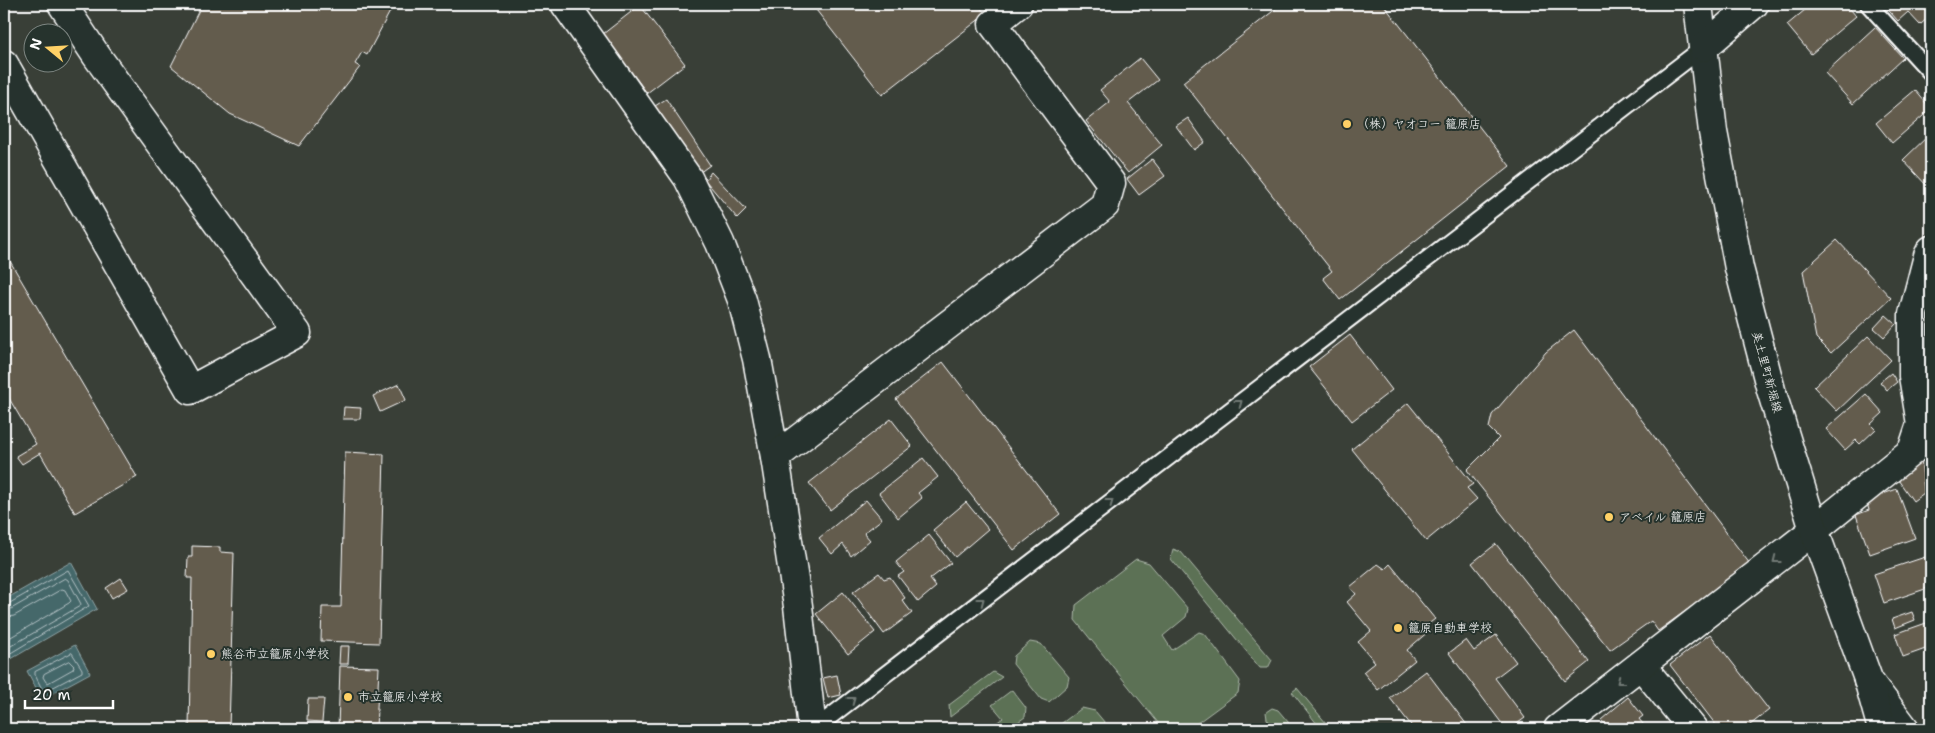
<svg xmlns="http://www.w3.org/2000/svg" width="1935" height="733" viewBox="0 0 1935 733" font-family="'Shantell Sans','Klee One',sans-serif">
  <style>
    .green { fill: #5b7155; stroke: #adb8aa }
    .water { fill: #44676b; stroke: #8fa4a6 }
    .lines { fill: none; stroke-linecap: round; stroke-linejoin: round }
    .shore { stroke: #b4c2c4; stroke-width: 1 }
    .building { fill: #645b4e; stroke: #fff }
    .lane-casing { stroke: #fff; stroke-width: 19 }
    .street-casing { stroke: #fff; stroke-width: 31 }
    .secondary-casing { stroke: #fff; stroke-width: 31 }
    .lane { stroke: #26332d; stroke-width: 15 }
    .street { stroke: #26332d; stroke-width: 28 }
    .secondary { stroke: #26332d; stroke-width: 28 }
    .oneway { stroke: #727a76 }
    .poi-dot { fill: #ffd166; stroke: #26332d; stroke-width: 2 }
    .labels { text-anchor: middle; stroke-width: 4; stroke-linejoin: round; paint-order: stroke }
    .poi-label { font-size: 12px; fill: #fff; stroke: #26332d; text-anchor: start }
    .street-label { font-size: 12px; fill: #fff; stroke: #26332d }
  </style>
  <rect width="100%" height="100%" fill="#393f37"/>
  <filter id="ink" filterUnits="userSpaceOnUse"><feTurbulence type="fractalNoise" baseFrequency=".02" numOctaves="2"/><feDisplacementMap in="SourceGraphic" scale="10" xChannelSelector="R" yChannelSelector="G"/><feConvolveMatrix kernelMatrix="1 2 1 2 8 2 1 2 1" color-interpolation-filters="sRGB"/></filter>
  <g filter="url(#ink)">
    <g class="green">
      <polygon points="1173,549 1181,552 1272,660 1268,668 1260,668 1171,559"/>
      <polygon points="1136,559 1149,563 1188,609 1186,617 1163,636 1172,650 1199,632 1205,634 1240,681 1238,693 1189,729 1163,729 1075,620 1076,605"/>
      <polygon points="1030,642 1041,644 1069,677 1067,686 1049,702 1041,699 1013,664 1014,656"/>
      <polygon points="993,672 1002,677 950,717 949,705"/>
      <polygon points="1297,688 1331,729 1321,729 1292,692"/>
      <polygon points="1012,690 1026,708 1025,717 1008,729 988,729 1003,718 992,705"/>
      <polygon points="1082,708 1095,711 1110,729 1082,725 1069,729 1054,729"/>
      <polygon points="1272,708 1278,710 1294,729 1275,729 1267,719 1266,712"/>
    </g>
    <g class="water">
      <polygon points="71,562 97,609 6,662 4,658 4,600"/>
      <polygon points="75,645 90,673 42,699 27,671"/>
    </g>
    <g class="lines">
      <g class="shore">
        <polyline points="4,604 8,604 68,570 89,606 4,657"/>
        <polyline points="4,611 11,609 65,578 68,580 81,604 80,606 4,650"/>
        <polyline points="4,618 14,616 62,589 65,590 71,601 69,603 4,641"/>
        <polygon points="72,653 82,669 82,672 46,691 43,691 35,675 35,672"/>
        <polygon points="69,661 74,666 73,669 48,683 46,682 43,677 44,674"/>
      </g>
    </g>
    <g class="building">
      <polygon points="202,4 394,4 367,55 362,52 355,64 360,67 299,146 230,114 171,66"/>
      <polygon points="816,4 977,4 986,14 882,95 813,6"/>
      <polygon points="1282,4 1383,4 1510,166 1340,300 1323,278 1332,271 1183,82"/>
      <polygon points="1812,4 1846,4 1856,16 1811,54 1787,25"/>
      <polygon points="1883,4 1931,4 1931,15 1920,25 1908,12 1898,21"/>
      <polygon points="640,5 685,64 647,93 603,34"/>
      <polygon points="1875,27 1903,58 1853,104 1825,73"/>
      <polygon points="1140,58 1158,80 1128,103 1162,145 1128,173 1086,121 1110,102 1100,90"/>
      <polygon points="1915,90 1931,109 1892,143 1876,123"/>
      <polygon points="666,99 710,165 699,173 655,106"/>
      <polygon points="1188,118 1205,142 1194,150 1176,126"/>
      <polygon points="1931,133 1931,185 1928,187 1903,160"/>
      <polygon points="1152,159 1165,176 1139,195 1127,179"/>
      <polygon points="711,172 746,209 737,218 705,180"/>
      <polygon points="1837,240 1891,298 1831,353 1816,338 1803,271"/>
      <polygon points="4,251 137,477 75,513 40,453 22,464 16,456 36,444 4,390"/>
      <polygon points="1886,315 1896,324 1884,337 1874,328"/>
      <polygon points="1574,330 1750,564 1658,631 1651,621 1610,650 1467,470 1499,438 1489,428 1492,415 1546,352"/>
      <polygon points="1350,335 1392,390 1352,421 1309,367"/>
      <polygon points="1868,336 1891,360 1837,411 1814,387"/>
      <polygon points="943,362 1060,514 1014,550 896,399"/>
      <polygon points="1891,373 1897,382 1887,390 1880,382"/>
      <polygon points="399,384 406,400 380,412 373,396"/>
      <polygon points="1866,394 1883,413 1871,424 1876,429 1860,444 1856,440 1845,450 1826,429"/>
      <polygon points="1408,403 1473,484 1467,488 1477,499 1426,541 1352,449"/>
      <polygon points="344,407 361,408 360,419 343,419"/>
      <polygon points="891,419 912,446 830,510 809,483"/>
      <polygon points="345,452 384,454 379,643 321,641 322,607 341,607"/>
      <polygon points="1921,455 1924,493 1913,501 1896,477"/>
      <polygon points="923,458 938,477 918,493 922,498 898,518 879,493"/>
      <polygon points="1897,489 1915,538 1870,554 1856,515 1869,510 1866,500"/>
      <polygon points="866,500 882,519 864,533 870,540 851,556 843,544 832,554 819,538"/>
      <polygon points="966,502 988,529 955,557 933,530"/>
      <polygon points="929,535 951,563 930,579 936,587 918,602 898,576 904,572 896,562"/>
      <polygon points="1496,544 1589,662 1565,681 1472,563"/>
      <polygon points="192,546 220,547 220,552 234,553 229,729 189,729 192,578 187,578 188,557 192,557"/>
      <polygon points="1925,557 1931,576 1931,587 1884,603 1874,574"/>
      <polygon points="1378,564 1385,569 1390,564 1435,619 1426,626 1430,630 1407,650 1415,660 1378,690 1363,672 1375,662 1358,642 1371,631 1347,602 1356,594 1350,587"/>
      <polygon points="879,573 884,579 890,577 905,598 902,600 912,613 884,634 853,592"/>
      <polygon points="121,578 128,589 112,598 106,588"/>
      <polygon points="843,592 875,632 848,654 816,614"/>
      <polygon points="1912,612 1915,620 1895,628 1892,619"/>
      <polygon points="1929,622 1931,628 1931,647 1903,657 1895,634"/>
      <polygon points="1710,634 1769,710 1745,729 1719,729 1670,665"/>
      <polygon points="1496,635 1516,662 1495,678 1525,718 1510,729 1506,729 1449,653 1466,640 1474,651"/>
      <polygon points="340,646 349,646 348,664 339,664"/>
      <polygon points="340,666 379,667 376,729 338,729"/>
      <polygon points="1426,671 1470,729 1414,729 1390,698"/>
      <polygon points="837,675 841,695 828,698 823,678"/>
      <polygon points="1628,697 1643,716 1639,719 1647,729 1609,729 1601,720"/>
      <polygon points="308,699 324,699 322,722 307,721"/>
    </g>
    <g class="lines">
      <defs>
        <g id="lane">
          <polyline points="1868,4 1931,73"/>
          <polyline points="814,729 1704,47"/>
        </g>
        <g id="street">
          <polyline points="565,4 688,178 720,243 742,300 757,359 775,457 798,606 812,729"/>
          <polyline points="4,64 190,390 297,333 96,55 62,4"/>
          <polyline points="775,457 1105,205 1111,183 993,24 1018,4"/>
          <polyline points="1641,665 1693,729"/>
          <polyline points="1868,680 1905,729"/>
          <polyline points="1558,729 1814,530 1912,451 1921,424 1913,376 1913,314 1928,256 1931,250"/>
        </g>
        <g id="secondary">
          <polyline points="1698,4 1713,132 1739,268 1771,390 1814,530 1868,679 1882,729"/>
          <polyline points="1704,47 1754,4"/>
        </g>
      </defs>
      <use href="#lane" class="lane-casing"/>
      <use href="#street" class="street-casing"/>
      <use href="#secondary" class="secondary-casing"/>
      <use href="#lane" class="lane"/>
      <use href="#street" class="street"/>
      <use href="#secondary" class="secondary"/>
    </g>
    <defs><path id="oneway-chevron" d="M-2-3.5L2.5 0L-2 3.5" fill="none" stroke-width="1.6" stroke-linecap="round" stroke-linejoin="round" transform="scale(1.25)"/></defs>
    <g class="oneway">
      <use href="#oneway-chevron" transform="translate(1239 403) rotate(-37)"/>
      <use href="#oneway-chevron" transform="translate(1110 502) rotate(-37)"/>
      <use href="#oneway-chevron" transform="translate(1776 560) rotate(142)"/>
      <use href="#oneway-chevron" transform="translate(981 601) rotate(-37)"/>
      <use href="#oneway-chevron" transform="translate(1620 681) rotate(142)"/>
      <use href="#oneway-chevron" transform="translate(852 700) rotate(-37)"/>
    </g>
  </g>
  <g class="poi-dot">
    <circle cx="1347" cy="124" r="5"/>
    <circle cx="1609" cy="517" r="5"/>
    <circle cx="1398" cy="628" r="5"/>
    <circle cx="211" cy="654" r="5"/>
    <circle cx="348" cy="697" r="5"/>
  </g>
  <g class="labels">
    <g class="poi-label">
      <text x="1357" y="128">（株）ヤオコー 籠原店</text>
      <text x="1619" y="521">アベイル 籠原店</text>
      <text x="1408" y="632">籠原自動車学校</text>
      <text x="221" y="658">熊谷市立籠原小学校</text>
      <text x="358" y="701">市立籠原小学校</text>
    </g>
    <g class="street-label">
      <text transform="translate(1767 372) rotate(75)" y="4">美土里町新堀線</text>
    </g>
  </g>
  <rect width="1935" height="733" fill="none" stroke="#26332d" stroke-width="20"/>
  <rect x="10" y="10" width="1915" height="713" fill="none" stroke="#fff" stroke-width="2" filter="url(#ink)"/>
  <g transform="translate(48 48) rotate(288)"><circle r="24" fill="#26332d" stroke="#7d8581"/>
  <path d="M0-4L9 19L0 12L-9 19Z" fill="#ffd166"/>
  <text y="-8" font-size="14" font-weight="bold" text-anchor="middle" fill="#ffffff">N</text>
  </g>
  <path d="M25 700v8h88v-8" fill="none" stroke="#ffffff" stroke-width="2.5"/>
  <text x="32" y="700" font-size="15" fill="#ffffff" stroke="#26332d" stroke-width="4" paint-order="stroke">20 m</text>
</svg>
